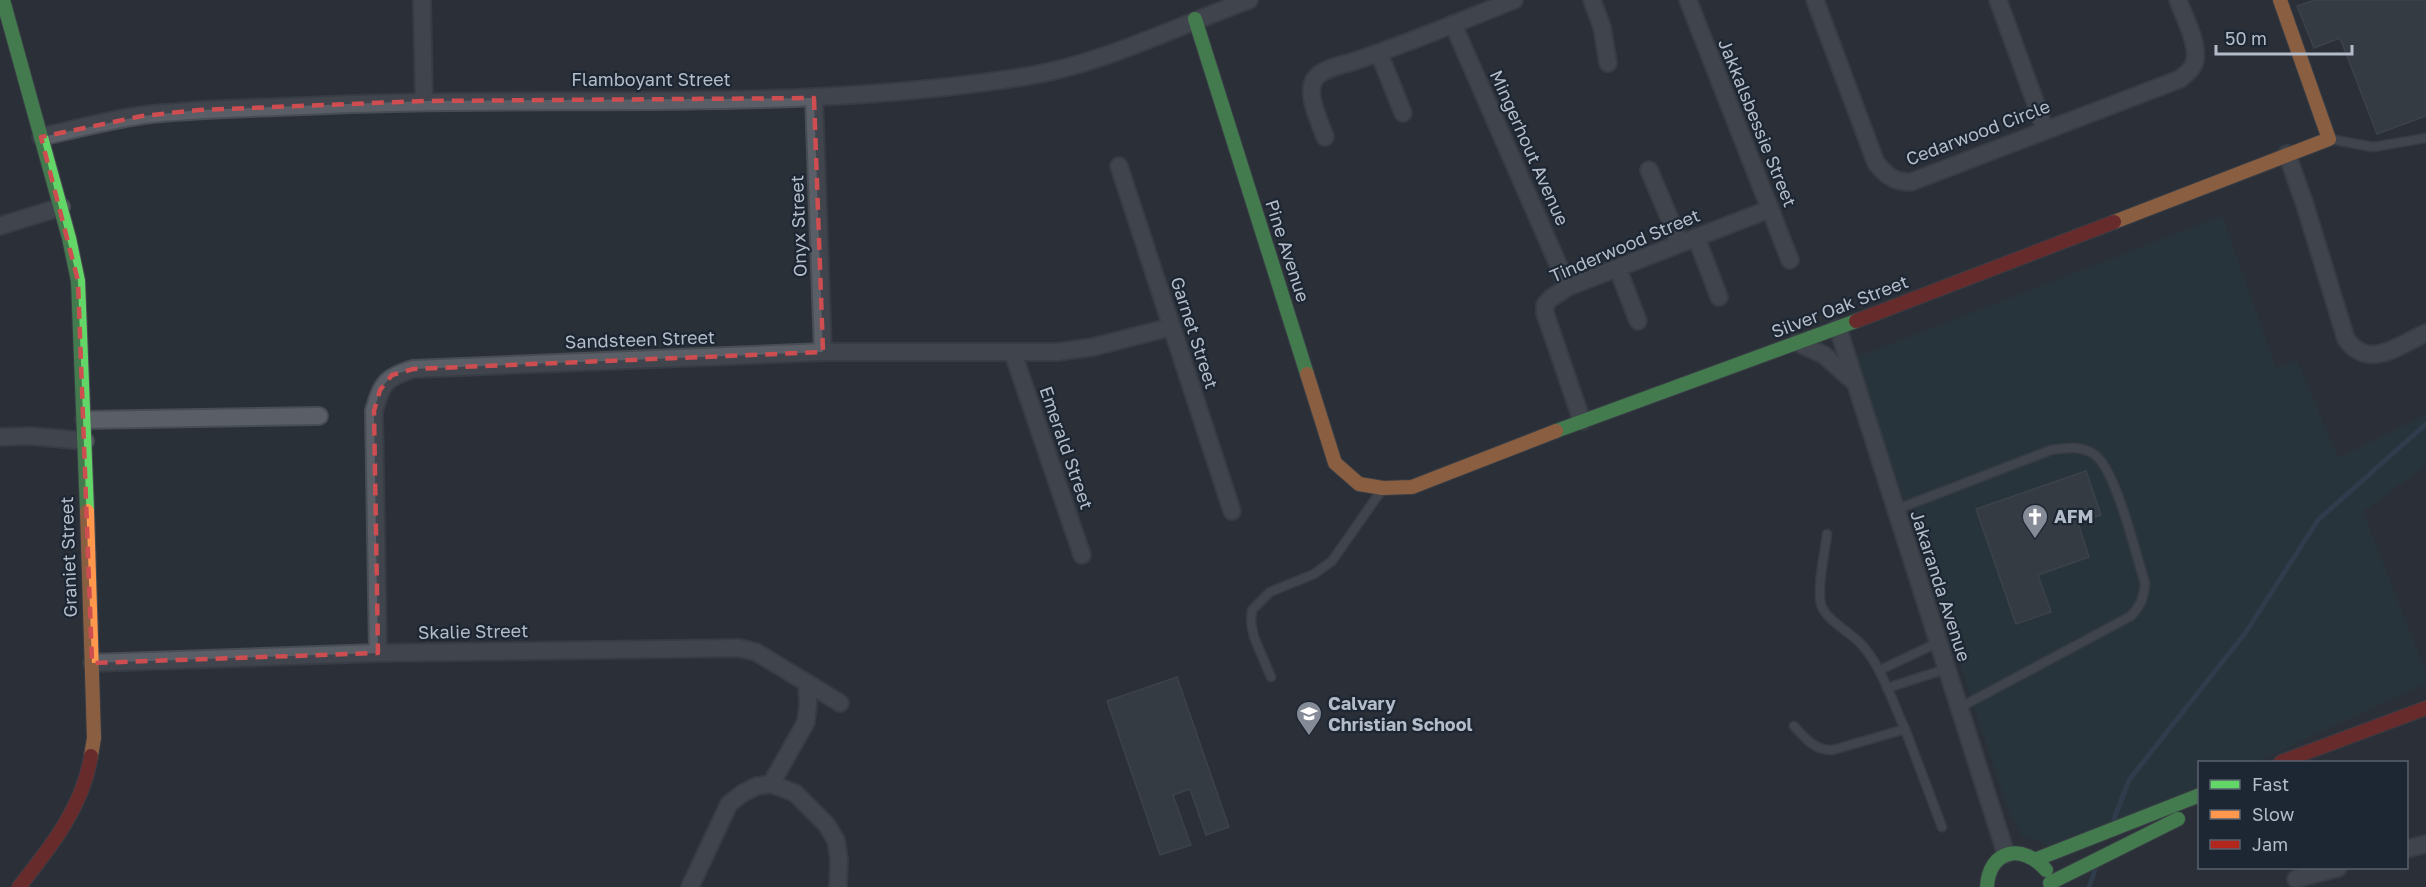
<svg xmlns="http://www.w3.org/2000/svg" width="2426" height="887" viewBox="0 0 2426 887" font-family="'Golos Text',sans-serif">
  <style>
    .green { fill: #273a3e }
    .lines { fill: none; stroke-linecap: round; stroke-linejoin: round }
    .stream { stroke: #384963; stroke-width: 5 }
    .building { fill: #444950; stroke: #52575f; stroke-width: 1.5 }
    .lane-casing { stroke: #484c53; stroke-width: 11 }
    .street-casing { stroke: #484c53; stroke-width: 20 }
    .fast-casing { stroke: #484c53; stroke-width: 16 }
    .slow-casing { stroke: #484c53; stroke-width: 16 }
    .jam-casing { stroke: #484c53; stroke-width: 16 }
    .lane { stroke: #5a5e66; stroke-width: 8 }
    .street { stroke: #5a5e66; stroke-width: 16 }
    .fast { stroke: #63d668; stroke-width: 14 }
    .slow { stroke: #ff974d; stroke-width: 14 }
    .jam { stroke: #b3261e; stroke-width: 14 }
    .marked { fill: none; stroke: #ce4d50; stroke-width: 4.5; stroke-dasharray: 12 8; stroke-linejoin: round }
    .labels { text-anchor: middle; stroke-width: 4.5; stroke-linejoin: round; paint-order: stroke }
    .street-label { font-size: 18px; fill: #b4bcc9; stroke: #1d2633 }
    .poi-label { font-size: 18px; font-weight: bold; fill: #b4bcc9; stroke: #1d2633; text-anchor: start }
  </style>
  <rect width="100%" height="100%" fill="#2a3038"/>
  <polygon class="green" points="2222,216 2276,368 2297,361 2338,458 2426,415 2426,465 2363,512 2426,673 2426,683 2256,762 2200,762 2199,789 2052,847 2022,835 2008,810 1930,572 1855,358"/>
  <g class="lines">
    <g class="stream">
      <polyline points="2114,819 2129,780 2246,632 2318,520 2426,424"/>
      <polyline points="2089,887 2095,870"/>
    </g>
  </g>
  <g class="building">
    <polygon points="2315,0 2426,0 2426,116 2377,134 2340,38 2314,48 2297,6"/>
    <polygon points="2086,471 2101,515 2078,523 2089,557 2038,575 2051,612 2016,624 1976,509"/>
    <polygon points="1177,677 1229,827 1206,835 1190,789 1173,795 1191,845 1160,855 1107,701"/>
  </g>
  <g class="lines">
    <defs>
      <g id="lane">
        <polyline points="2330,139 2373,147 2426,138"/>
        <path d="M1895,510L2051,450C2066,448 2081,445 2095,455C2116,470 2136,555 2145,583C2144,597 2141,605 2131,616L1959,708"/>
        <polyline points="1880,670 1937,643"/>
        <polyline points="1271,677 1254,637 1251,622 1252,610 1270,592 1314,574 1332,561 1381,491"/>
        <polyline points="1887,688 1946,669"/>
        <path d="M1794,726C1806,739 1814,750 1833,750L1905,729C1892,701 1883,670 1863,646C1852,633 1824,619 1821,604C1817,585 1825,553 1827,534"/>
        <polyline points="1905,729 1942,827"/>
      </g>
      <g id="street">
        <polyline points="422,0 424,101"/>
        <polyline points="1592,0 1602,27 1608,63"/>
        <polyline points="1688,0 1790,260"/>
        <path d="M1815,0L1876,163C1887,176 1894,182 1911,182L2180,79C2187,73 2193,69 2195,60C2198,42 2184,17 2178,0"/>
        <polyline points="1998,0 2045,129"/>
        <polyline points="1453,24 1568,287"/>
        <polyline points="1379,53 1403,113"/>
        <polyline points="814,98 823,352"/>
        <path d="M41,137C75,129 109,120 143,115C204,108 266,108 328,105C559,95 793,113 1022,77C1101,65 1174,27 1249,0"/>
        <path d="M1325,137C1320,122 1306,95 1314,80C1321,68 1343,65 1355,61C1409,43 1461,21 1514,0"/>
        <path d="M2287,154L2305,205L2346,339C2369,371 2399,345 2426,333"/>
        <polyline points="1119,166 1232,511"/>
        <polyline points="1649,170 1680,243"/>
        <polyline points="0,226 61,207"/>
        <polyline points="1696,237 1719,297"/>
        <polyline points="1618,269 1638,321"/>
        <polyline points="1838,328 2006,854"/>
        <polyline points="1798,343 1824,355 1852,380"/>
        <polyline points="1013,353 1082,555"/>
        <polyline points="84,420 319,416"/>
        <polyline points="1582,421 1545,313 1545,305 1551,298 1568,287 1770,209"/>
        <polyline points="0,437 31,436 85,441"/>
        <path d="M378,653L374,411C382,383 385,378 413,369L823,352H1057L1093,347L1171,327"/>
        <polyline points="92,663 378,653 739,648 756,652 840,703"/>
        <polyline points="771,784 806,722 808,704 807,683"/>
        <polyline points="2406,849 2426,844"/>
        <polyline points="2296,879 2338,868"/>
        <polyline points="690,887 729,804 743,793 757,786 771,784 795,793 826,824 836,840 839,859 838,887"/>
      </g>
      <g id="fast">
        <polyline points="3,0 69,238 78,281 87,511"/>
        <polyline points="1195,19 1307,374"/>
        <polyline points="1556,431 1856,321"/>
        <polyline points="2037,859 2200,795"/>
        <polyline points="2050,883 2178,819"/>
        <path d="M1987,887C1989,849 2023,843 2046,870"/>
      </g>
      <g id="slow">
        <polyline points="2114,222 2329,139 2280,0"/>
        <polyline points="1307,374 1335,463 1359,484 1383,488 1412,487 1556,431"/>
        <polyline points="87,511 94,738 91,756"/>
      </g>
      <g id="jam">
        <polyline points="1856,321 2114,222"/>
        <polyline points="2281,762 2426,708"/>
        <path d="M19,887C50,848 83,807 91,756"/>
      </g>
    </defs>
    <use href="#lane" class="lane-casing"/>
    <use href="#street" class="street-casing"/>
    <use href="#fast" class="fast-casing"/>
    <use href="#slow" class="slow-casing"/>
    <use href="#jam" class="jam-casing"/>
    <use href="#lane" class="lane"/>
    <use href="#street" class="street"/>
    <use href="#fast" class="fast"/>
    <use href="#slow" class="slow"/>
    <use href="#jam" class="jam"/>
  </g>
  <path d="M0 0H2426V887H0ZM814,98L823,352L413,369L392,375L380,390L374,411L378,653L92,663L78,281L41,137L142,116L199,110L424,101Z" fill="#2a3038" fill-opacity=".55" fill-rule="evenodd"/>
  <path class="marked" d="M814,98L823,352L413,369L392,375L380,390L374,411L378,653L92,663L78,281L41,137L142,116L199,110L424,101Z"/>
  <defs>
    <symbol id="church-pin" viewBox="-11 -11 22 30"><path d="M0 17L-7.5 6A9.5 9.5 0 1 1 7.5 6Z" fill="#848b96" stroke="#1d2633"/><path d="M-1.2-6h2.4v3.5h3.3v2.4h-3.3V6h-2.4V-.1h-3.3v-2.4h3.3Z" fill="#fff"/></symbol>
    <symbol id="school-pin" viewBox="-11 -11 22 30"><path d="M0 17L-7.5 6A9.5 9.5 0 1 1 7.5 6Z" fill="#848b96" stroke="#1d2633"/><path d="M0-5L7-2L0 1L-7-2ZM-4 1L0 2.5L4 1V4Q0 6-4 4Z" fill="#fff"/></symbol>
  </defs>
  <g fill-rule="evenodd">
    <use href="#church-pin" x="2020" y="502" width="30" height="40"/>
    <use href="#school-pin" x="1294" y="699" width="30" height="40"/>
  </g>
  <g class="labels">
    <g class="street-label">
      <text x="651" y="86">Flamboyant Street</text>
      <text transform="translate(1757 123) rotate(68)" y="6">Jakkalsbessie Street</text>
      <text transform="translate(1978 133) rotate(-21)" y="6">Cedarwood Circle</text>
      <text transform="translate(1529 148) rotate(66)" y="6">Mingerhout Avenue</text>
      <text transform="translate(799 226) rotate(-92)" y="6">Onyx Street</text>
      <text transform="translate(1625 246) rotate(-23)" y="6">Tinderwood Street</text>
      <text transform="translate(1287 251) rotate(72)" y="6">Pine Avenue</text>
      <text transform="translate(1840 307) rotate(-21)" y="6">Silver Oak Street</text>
      <text transform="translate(1194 333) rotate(72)" y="6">Garnet Street</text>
      <text transform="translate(640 340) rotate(-2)" y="6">Sandsteen Street</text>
      <text transform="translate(1066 448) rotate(71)" y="6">Emerald Street</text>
      <text transform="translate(69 557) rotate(-92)" y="6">Graniet Street</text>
      <text transform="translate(1940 586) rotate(72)" y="6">Jakaranda Avenue</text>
      <text transform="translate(473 632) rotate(-1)" y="6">Skalie Street</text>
    </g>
    <g class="poi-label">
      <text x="2054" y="523">AFM</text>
      <text x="1328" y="710">Calvary<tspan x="1328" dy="21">Christian School</tspan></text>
    </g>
  </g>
  <rect x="2198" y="761" width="210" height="108" fill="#1d2633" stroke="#59626f" stroke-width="1.5"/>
  <rect x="2210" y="780" width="30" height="9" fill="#63d668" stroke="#59626f" stroke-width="1.5"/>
  <text x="2252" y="791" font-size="18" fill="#b4bcc9">Fast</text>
  <rect x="2210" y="810" width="30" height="9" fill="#ff974d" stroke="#59626f" stroke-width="1.5"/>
  <text x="2252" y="821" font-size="18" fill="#b4bcc9">Slow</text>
  <rect x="2210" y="840" width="30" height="9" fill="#b3261e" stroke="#59626f" stroke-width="1.5"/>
  <text x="2252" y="851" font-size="18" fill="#b4bcc9">Jam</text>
  <path d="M2216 45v9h136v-9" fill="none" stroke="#b4bcc9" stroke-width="3"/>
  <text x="2225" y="45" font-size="18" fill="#b4bcc9" stroke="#1d2633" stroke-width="4.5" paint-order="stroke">50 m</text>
</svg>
